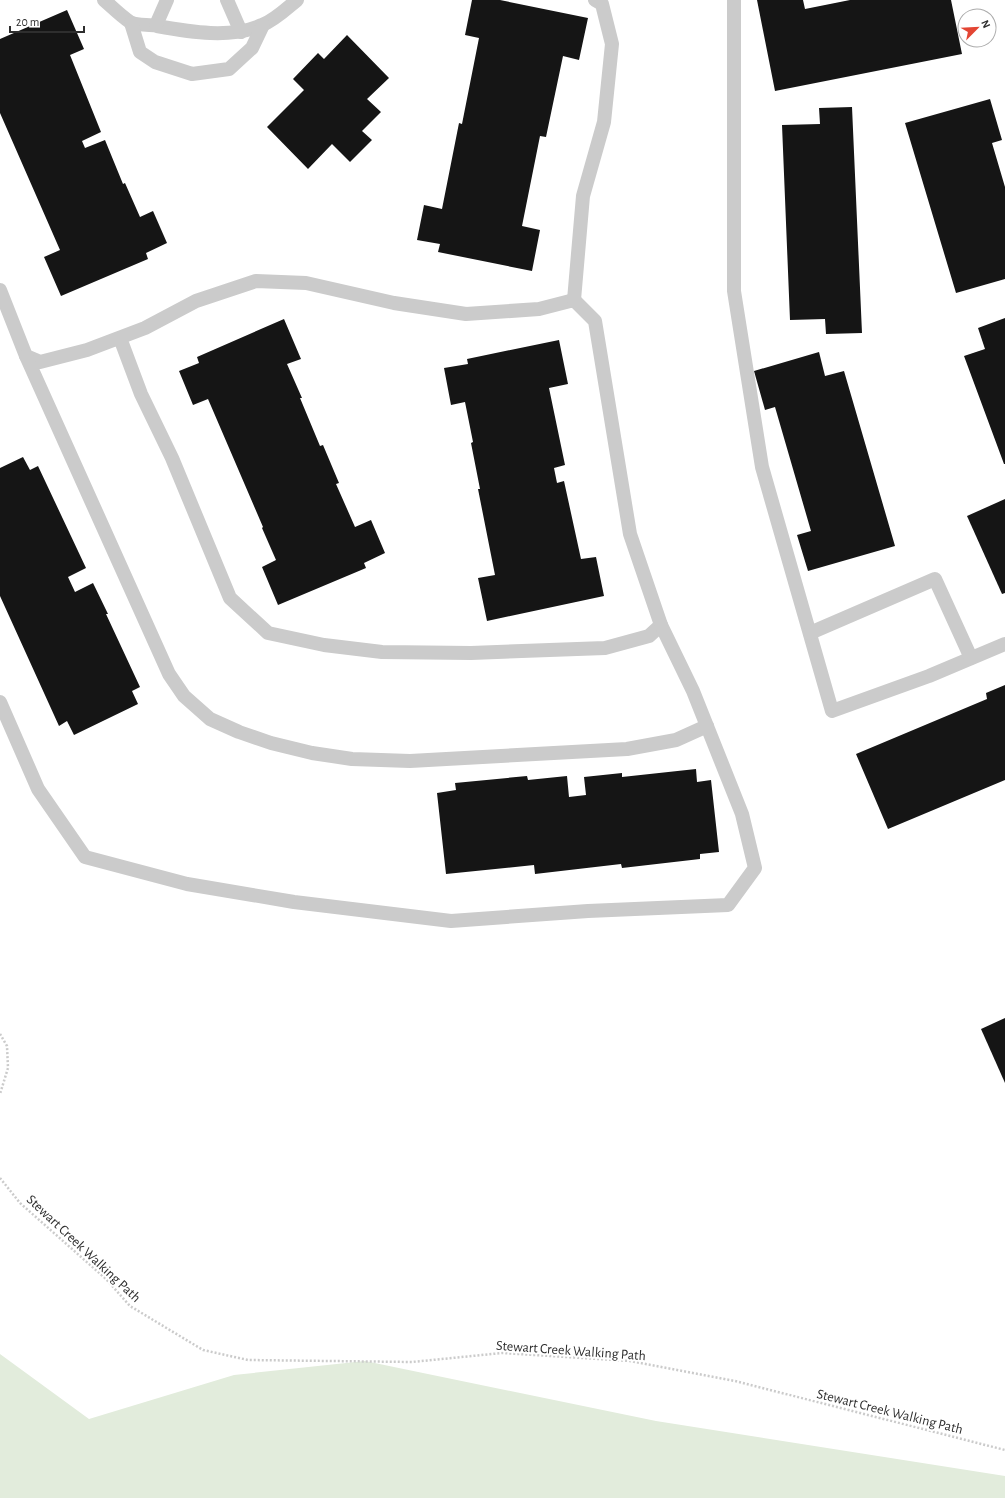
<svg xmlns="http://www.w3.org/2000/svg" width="1005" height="1498" viewBox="0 0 1005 1498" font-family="'Alegreya Sans',sans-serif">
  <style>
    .green { fill: #e2ecdc }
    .building { fill: #151515 }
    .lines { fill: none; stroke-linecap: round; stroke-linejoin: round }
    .path { stroke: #cbcbcb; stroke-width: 2.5; stroke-dasharray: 2 2; stroke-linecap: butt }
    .service { stroke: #cbcbcb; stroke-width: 14 }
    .labels { text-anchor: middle; stroke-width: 4; stroke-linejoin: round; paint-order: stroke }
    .street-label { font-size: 14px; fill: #2e2e2e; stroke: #fff }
  </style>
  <rect width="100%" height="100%" fill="#fff"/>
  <polygon class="green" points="0,1354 89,1419 234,1375 365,1361 656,1421 1005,1476 1005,1498 0,1498"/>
  <g class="building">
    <polygon points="472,0 500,0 588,18 579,60 563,56 546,137 540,136 522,226 540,230 532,271 438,252 440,244 417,240 424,205 442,209 459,123 462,124 479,38 465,35"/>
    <polygon points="757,0 803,0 805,9 850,0 951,0 962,54 775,91"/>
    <polygon points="67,10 84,49 70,55 101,132 82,141 85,148 105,140 123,184 125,183 140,217 153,211 167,243 146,253 148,259 61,296 44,257 60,250 0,113 0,39"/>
    <polygon points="347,35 389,78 367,99 381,112 362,131 372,140 350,162 332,144 308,169 267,127 304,90 293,79 318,53 324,59"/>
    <polygon points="990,99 1002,140 992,143 1005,187 1005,279 956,293 905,123"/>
    <polygon points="852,107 862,333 826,334 825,319 790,320 782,125 820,124 819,108"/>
    <polygon points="1005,318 1005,464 1004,464 964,356 985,349 978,328"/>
    <polygon points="284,319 301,359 287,364 302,398 300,398 320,446 323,445 339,483 336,484 355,527 371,520 385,553 364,563 366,568 278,605 262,567 276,560 262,528 263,527 208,399 193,405 179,371 199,363 197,357"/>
    <polygon points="559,340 568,384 549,388 565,465 554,468 557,483 564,481 581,559 596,557 604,596 487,621 478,578 495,575 478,489 480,489 471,443 473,442 465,402 451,405 444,368 468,364 467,359"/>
    <polygon points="819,352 825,376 844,371 895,546 808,571 797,535 811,531 775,407 765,410 754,371"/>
    <polygon points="23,457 30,470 38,466 86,568 68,577 75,592 93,583 108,614 106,614 140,687 132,691 138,704 74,735 67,721 59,726 0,596 0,468"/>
    <polygon points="1005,499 1005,593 1002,594 967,516"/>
    <polygon points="1005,685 1005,780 888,829 856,754 987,699 986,693"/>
    <polygon points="696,769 697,782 711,780 719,852 700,854 700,859 622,868 621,864 535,874 534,865 446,874 437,793 456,790 455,783 527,776 528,780 567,776 569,797 586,795 584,777 622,773 622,777"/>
    <polygon points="1005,1018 1005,1083 981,1029"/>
  </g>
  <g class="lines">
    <g class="path">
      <polyline points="0,1034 7,1046 8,1068 0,1094"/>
      <polyline points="0,1178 20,1203 106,1279 130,1306 203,1350 248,1360 412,1362 502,1353 630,1361 735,1381 1005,1450"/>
    </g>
    <g class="service">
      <path d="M104,0C112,7 121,16 130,22C137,26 149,24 157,26C190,32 231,39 262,25C275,20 286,9 297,0"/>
      <polyline points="227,0 241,32"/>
      <polyline points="734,0 734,291 762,467 832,711 929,676 1005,644"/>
      <polyline points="131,23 140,52 155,62 192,74 229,69 252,48 263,25"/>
      <polyline points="156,25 167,0"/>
      <polyline points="0,290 26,356 40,362 87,350 145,328 196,301 256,281 306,283 394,303 466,314 539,309 574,300 595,321 630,534 661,625 649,636 605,648 471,653 382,652 324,645 268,633 230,598 172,458 141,394 120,338"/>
      <polyline points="574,300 583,196 604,122 612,44 602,4 595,0"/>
      <polyline points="26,356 169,674 184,696 210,719 239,732 271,743 312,753 352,759 410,761 627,749 676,740 707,726"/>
      <polyline points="810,633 935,579 971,658"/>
      <polyline points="0,702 38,789 85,857 187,884 294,902 451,921 588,911 728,905 755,868 742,814 693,691 661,625"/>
    </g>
  </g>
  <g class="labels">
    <g class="street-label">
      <text transform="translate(84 1248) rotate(43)" y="5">Stewart Creek Walking Path</text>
      <text transform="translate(571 1350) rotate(4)" y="5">Stewart Creek Walking Path</text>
      <text transform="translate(890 1411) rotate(14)" y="5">Stewart Creek Walking Path</text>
    </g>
  </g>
  <g transform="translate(977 28) rotate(66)"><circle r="19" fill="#ffffff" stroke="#ababab"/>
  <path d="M0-3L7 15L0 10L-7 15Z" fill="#e34533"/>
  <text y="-6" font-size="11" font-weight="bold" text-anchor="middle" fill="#2e2e2e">N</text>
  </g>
  <path d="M10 26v6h74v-6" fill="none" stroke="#2e2e2e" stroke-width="2"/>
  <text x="16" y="26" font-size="12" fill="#2e2e2e" stroke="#ffffff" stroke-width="3" paint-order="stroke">20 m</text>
</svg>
